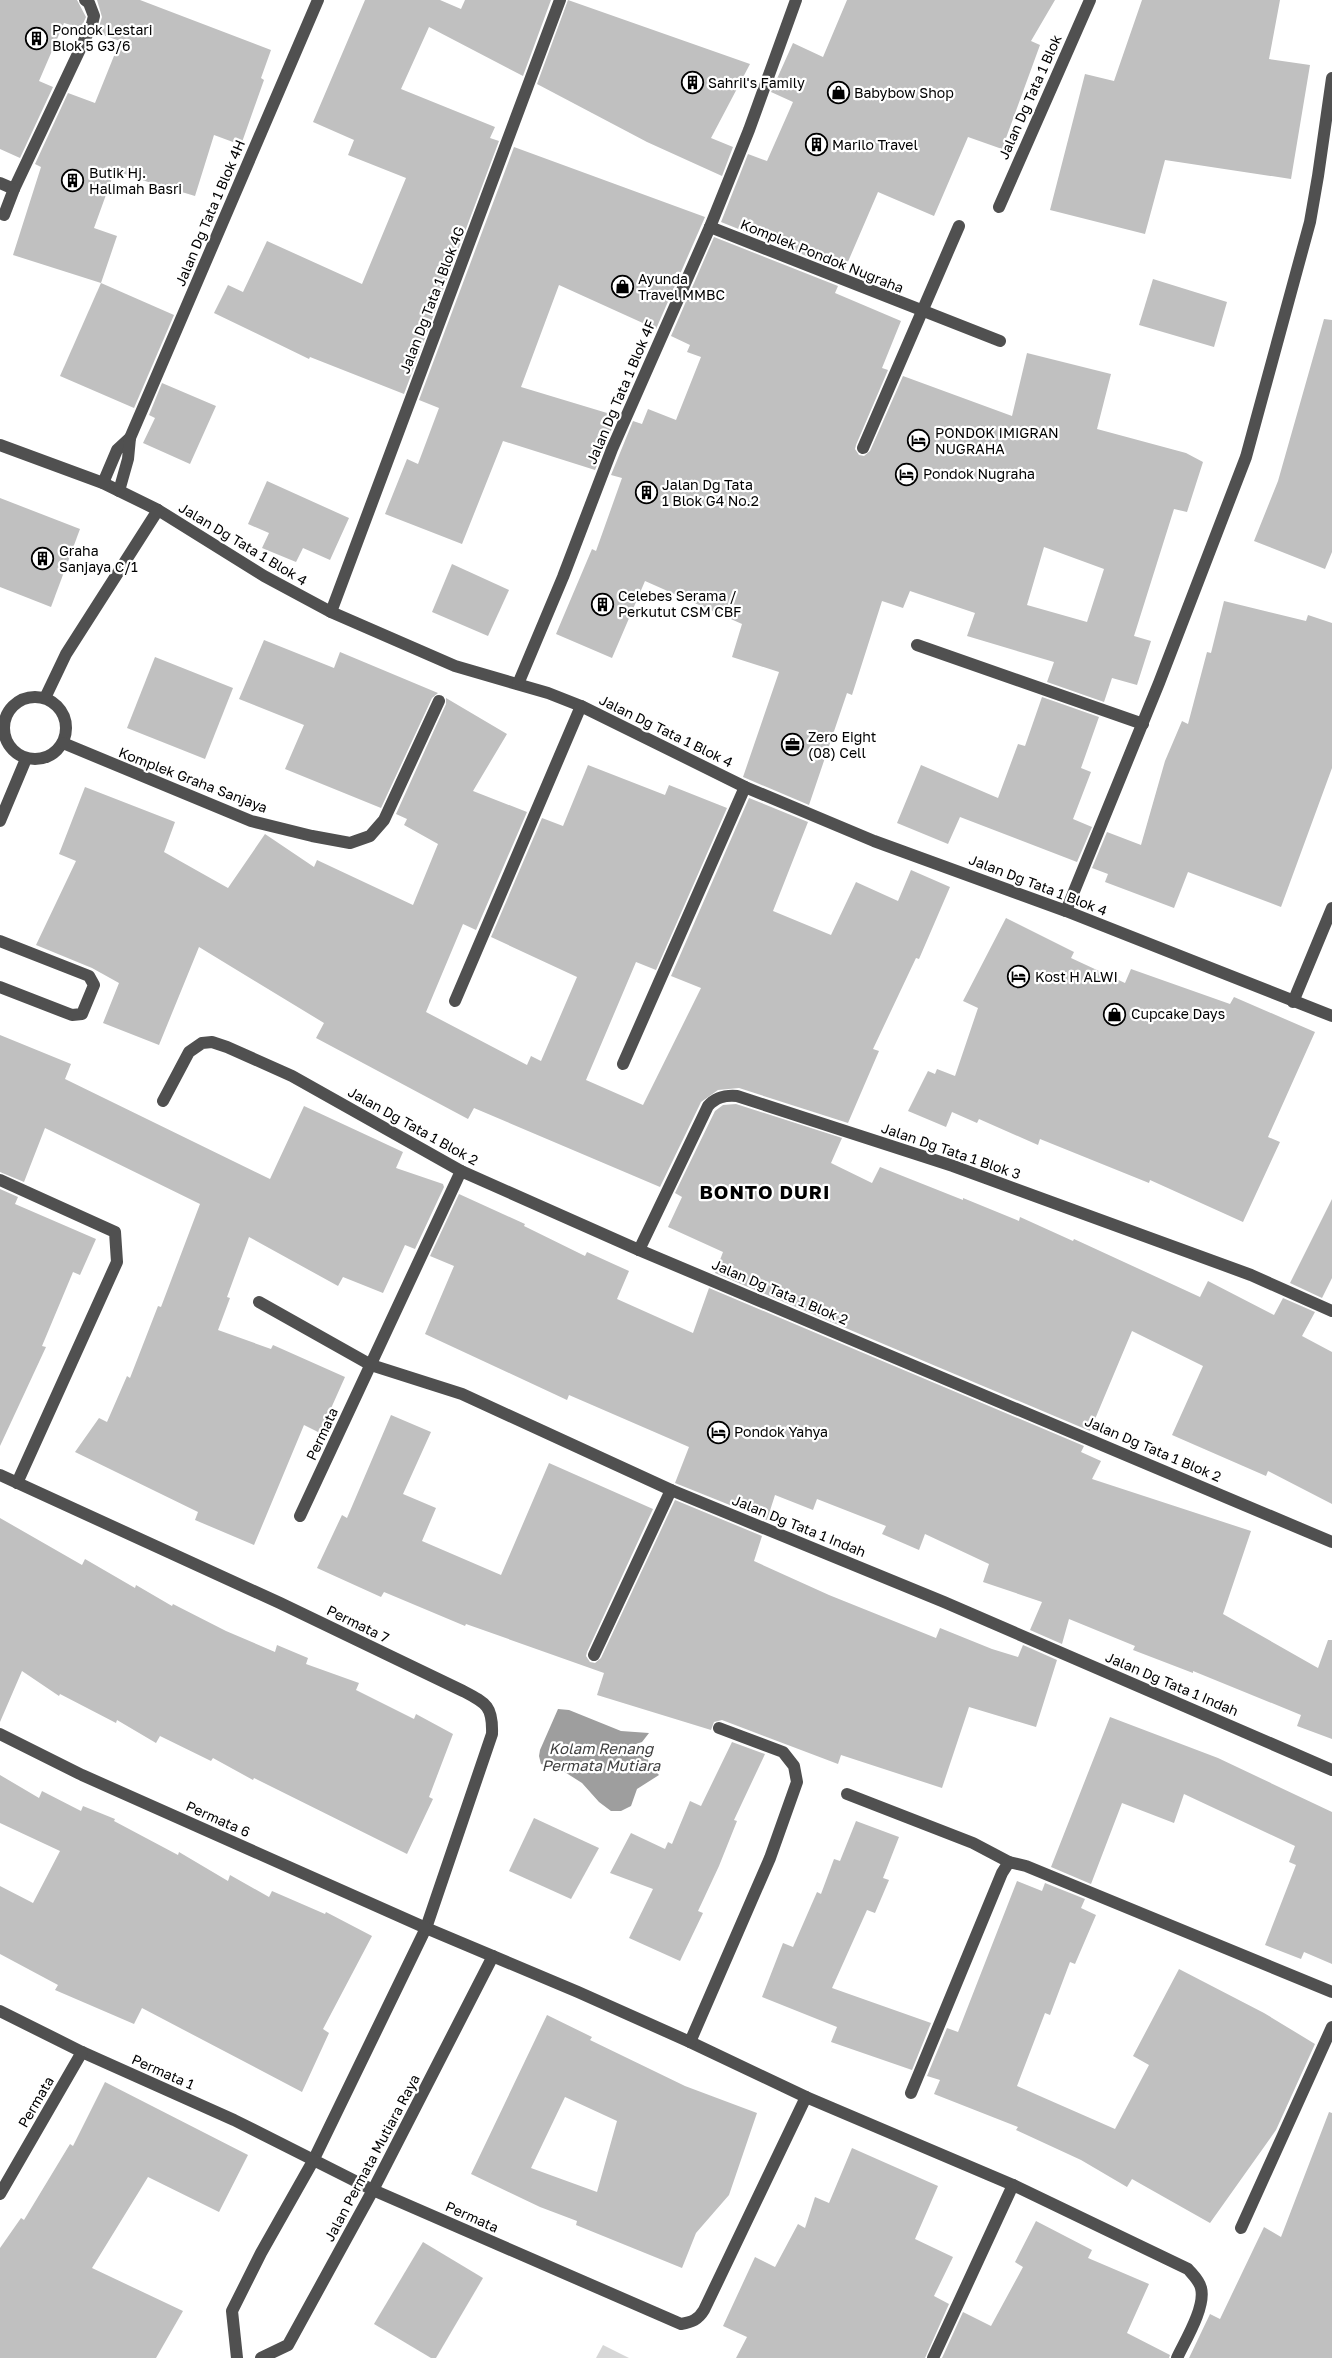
<svg xmlns="http://www.w3.org/2000/svg" width="1332" height="2358" viewBox="0 0 1332 2358" font-family="'Golos Text',sans-serif">
  <style>
    .green { fill: #d7d7d7 }
    .water { fill: #9e9e9e }
    .building { fill: #c0c0c0; fill-rule: evenodd }
    .lines { fill: none; stroke-linecap: round; stroke-linejoin: round }
    .minor { stroke: #505050; stroke-width: 12 }
    .labels { text-anchor: middle; stroke-width: 4.5; stroke-linejoin: round; paint-order: stroke }
    .poi-label { font-size: 14px; fill: #000; stroke: #fff; text-anchor: start }
    .street-label { font-size: 14px; fill: #000; stroke: #fff }
    .water-label { font-size: 15px; font-style: italic; fill: #3f3f3f; stroke: #fff }
    .district-label { font-size: 19px; font-weight: bold; letter-spacing: 1px; fill: #000; stroke: #fff }
  </style>
  <rect width="100%" height="100%" fill="#fff"/>
  <polygon class="green" points="603,2345 629,2358 596,2358"/>
  <polygon class="water" points="558,1709 569,1710 621,1731 649,1733 642,1742 633,1745 647,1755 649,1764 659,1775 637,1789 631,1806 621,1811 611,1811 599,1802 582,1783 560,1769 541,1764 539,1756 540,1750"/>
  <g class="building">
    <polygon points="0,0 77,0 86,17 81,28 64,23 39,81 53,87 20,158 0,149"/>
    <polygon points="97,0 140,0 271,50 261,78 264,80 241,145 214,135 195,196 135,178 115,170 94,228 117,236 101,283 13,255 41,167 35,164 68,93 95,103 120,41 97,33 102,17"/>
    <polygon points="365,0 440,0 461,9 465,0 551,0 523,76 429,27 401,89 495,127 490,138 499,141 404,394 310,357 309,359 214,313 228,285 243,292 267,241 362,284 406,178 348,155 354,140 313,122"/>
    <polygon points="568,0 750,64 711,138 733,147 722,176 647,142 537,84"/>
    <polygon points="847,0 1055,0 1031,41 1040,45 1002,149 968,137 934,216 878,192 844,271 721,222 748,154 767,161 793,102 771,92 793,43 823,57"/>
    <polygon points="1142,0 1280,0 1269,59 1310,65 1291,179 1165,160 1145,234 1050,210 1085,74 1114,81"/>
    <polygon points="514,147 705,217 656,329 559,285 521,387 617,416 595,470 503,441 462,544 385,514 407,459 418,464 439,408 419,400"/>
    <path d="M714,237L838,286L835,293L901,321L882,368L888,370L856,445L855,449L859,455L864,456L870,451L903,376L1012,416L1027,353L1111,374L1097,429L1186,453L1203,462L1187,512L1174,509L1134,636L1151,641L1137,685L1112,678L1104,702L1047,682L1054,662L967,636L975,613L910,591L903,608L882,601L852,695L847,693L809,805L743,777L779,672L732,657L742,624L645,581L612,658L556,634L592,549L596,551L622,478L611,475L633,421L642,424L648,409L676,420L701,357L687,352L690,345L671,336ZM1044,547L1104,569L1087,622L1027,605Z"/>
    <polygon points="1153,279 1227,302 1214,347 1139,325"/>
    <polygon points="101,283 174,315 134,408 60,376"/>
    <polygon points="1324,319 1332,320 1332,552 1325,569 1254,541 1278,481"/>
    <polygon points="162,383 216,406 190,464 143,443 155,418 149,415"/>
    <polygon points="267,481 349,518 330,560 303,548 296,562 262,548 269,533 248,524"/>
    <polygon points="0,498 80,529 51,607 0,587"/>
    <polygon points="452,564 509,590 488,636 432,612"/>
    <polygon points="1224,601 1306,621 1308,615 1332,623 1332,768 1281,907 1188,872 1174,908 1105,882 1108,874 1092,868 1107,832 1141,845 1165,761 1182,721 1188,724 1207,652 1211,653"/>
    <polygon points="264,640 334,668 340,652 438,693 432,698 381,808 285,769 304,725 239,699"/>
    <polygon points="155,657 233,688 205,759 127,728"/>
    <polygon points="1042,697 1099,717 1081,768 1091,772 1073,819 1092,827 1077,862 960,817 948,844 897,823 921,765 998,798 1018,744 1025,746"/>
    <polygon points="446,698 507,734 473,791 527,812 476,930 463,924 426,1012 527,1065 531,1056 541,1061 577,977 491,937 542,818 563,826 588,765 665,795 669,785 727,808 656,970 636,962 586,1080 643,1105 701,988 671,976 749,798 808,822 773,911 831,935 856,882 898,901 911,870 950,887 919,959 916,958 873,1049 879,1051 848,1123 739,1088 718,1090 701,1102 660,1187 474,1108 468,1119 316,1038 324,1023 199,947 159,1045 103,1023 119,983 92,968 36,945 76,861 59,854 85,787 175,822 164,852 228,888 265,834 314,867 317,860 413,905 438,844 404,825 407,819 396,814 446,704"/>
    <polygon points="1006,918 1074,952 1071,958 1125,983 1131,969 1230,1004 1234,997 1315,1032 1268,1137 1280,1142 1243,1222 1150,1180 1149,1183 1040,1139 1038,1145 979,1119 977,1123 952,1112 946,1127 908,1111 928,1071 935,1074 937,1069 955,1076 978,1008 963,1001"/>
    <polygon points="0,1035 71,1064 65,1079 270,1179 304,1106 403,1152 396,1168 443,1184 444,1187 415,1249 405,1245 383,1293 343,1277 338,1286 249,1237 227,1297 230,1298 218,1330 271,1349 273,1345 345,1377 320,1433 304,1425 254,1545 195,1520 198,1512 75,1452 99,1418 107,1422 127,1376 130,1378 158,1306 161,1307 200,1204 45,1128 24,1182 0,1172"/>
    <polygon points="736,1104 842,1138 831,1163 872,1183 880,1167 963,1200 963,1198 1019,1221 1020,1217 1073,1241 1074,1239 1200,1297 1208,1281 1274,1315 1283,1298 1315,1312 1302,1336 1332,1352 1332,1504 1268,1471 1266,1476 1172,1435 1203,1366 1132,1331 1090,1431 715,1273 723,1252 668,1227 682,1197 675,1193 715,1111 723,1105"/>
    <polygon points="0,1189 18,1197 15,1204 96,1239 80,1275 73,1272 42,1346 46,1347 0,1446"/>
    <polygon points="459,1194 525,1224 524,1226 585,1256 587,1252 629,1271 617,1299 693,1333 709,1288 1084,1446 1081,1452 1101,1461 1092,1479 1251,1531 1223,1614 1318,1668 1328,1640 1332,1640 1332,1739 1297,1726 1301,1715 1193,1671 1193,1673 1133,1650 1135,1646 1069,1619 1062,1644 1030,1630 1042,1602 983,1582 989,1564 925,1534 919,1550 882,1534 886,1526 817,1499 813,1510 775,1495 767,1520 675,1483 689,1447 569,1395 567,1400 425,1334 454,1266 430,1256"/>
    <polygon points="1332,1199 1332,1278 1322,1298 1290,1283"/>
    <polygon points="391,1415 431,1432 403,1494 436,1508 422,1541 501,1575 549,1463 653,1509 587,1652 586,1656 590,1662 595,1663 601,1658 675,1500 762,1536 754,1561 829,1595 936,1638 940,1628 992,1649 1018,1657 1023,1645 1057,1660 1036,1727 969,1707 942,1788 841,1755 838,1764 722,1720 714,1722 711,1730 597,1695 604,1673 466,1624 465,1626 384,1592 381,1597 317,1568 342,1515 347,1518"/>
    <polygon points="0,1518 82,1565 85,1559 135,1588 136,1585 172,1606 173,1604 226,1631 275,1652 277,1645 308,1658 306,1664 359,1683 356,1690 414,1719 416,1714 453,1734 429,1797 433,1799 407,1854 254,1778 253,1780 213,1758 211,1761 160,1736 156,1743 117,1720 116,1723 60,1694 59,1696 22,1671 0,1722"/>
    <polygon points="1110,1717 1218,1758 1332,1812 1332,1964 1304,1952 1301,1959 1265,1945 1296,1865 1289,1862 1295,1846 1184,1794 1174,1823 1122,1803 1091,1884 1051,1867"/>
    <polygon points="732,1742 765,1754 734,1820 737,1821 719,1866 698,1911 703,1913 680,1961 629,1938 653,1889 610,1873 631,1833 665,1849 668,1842 672,1844 690,1801 701,1806"/>
    <polygon points="0,1775 39,1798 42,1791 81,1811 83,1806 115,1819 114,1821 178,1855 179,1852 228,1881 230,1875 269,1897 272,1891 325,1914 326,1912 372,1936 323,2029 329,2033 302,2092 142,2008 134,2024 55,1990 58,1985 0,1954 0,1886 33,1903 60,1851 0,1823"/>
    <polygon points="534,1818 599,1848 571,1899 509,1871"/>
    <polygon points="856,1821 899,1837 883,1878 889,1880 875,1913 867,1910 832,1988 931,2023 912,2070 831,2042 837,2027 762,1997 783,1943 793,1947 817,1892 821,1894 834,1859 840,1861"/>
    <polygon points="1017,1881 1042,1891 1045,1883 1085,1899 1081,1908 1096,1915 1075,1964 1070,1962 1050,2015 1045,2013 1017,2086 1115,2129 1149,2065 1133,2056 1179,1969 1264,2013 1315,2044 1276,2130 1210,2223 1132,2179 1127,2187 1081,2160 1016,2130 1018,2127 934,2094 940,2080 927,2076 947,2028 958,2032"/>
    <path d="M547,2015L592,2037L590,2040L685,2086L757,2113L729,2195L696,2233L682,2268L576,2225L577,2221L540,2207L471,2174ZM565,2097L617,2121L597,2192L531,2168Z"/>
    <polygon points="105,2082 248,2155 219,2212 148,2177 92,2268 183,2311 156,2358 0,2358 0,2248 21,2218 24,2220 70,2144 73,2146"/>
    <polygon points="1329,2112 1332,2113 1332,2358 1189,2358 1210,2314 1220,2319 1264,2227 1281,2237"/>
    <polygon points="852,2148 938,2186 915,2239 953,2257 934,2296 949,2304 925,2358 736,2358 747,2337 723,2326 755,2257 775,2267 798,2224 805,2228 815,2197 829,2203"/>
    <polygon points="1036,2221 1092,2250 1088,2258 1149,2284 1127,2333 1170,2355 1169,2358 942,2358 963,2312 991,2326 1023,2267 1015,2262"/>
    <polygon points="423,2242 483,2278 436,2358 431,2358 374,2324"/>
  </g>
  <g class="lines">
    <g class="minor">
      <polyline points="0,183 14,189 92,24 94,16 89,3 85,0"/>
      <polyline points="999,207 1090,0"/>
      <polyline points="4,215 14,189"/>
      <polyline points="710,227 1000,341"/>
      <polyline points="0,445 103,483 158,510 264,576 331,612 455,666 548,693 581,706 745,787 874,841 1066,911 1332,1016"/>
      <polyline points="863,448 959,226"/>
      <polyline points="103,483 117,450 130,438"/>
      <polyline points="119,491 128,459 130,438 318,0"/>
      <polyline points="331,612 560,0"/>
      <polyline points="917,645 1143,724"/>
      <polyline points="518,684 563,577 612,449 710,227 749,130 796,0"/>
      <circle cx="35" cy="728" r="31"/>
      <polyline points="45,698 66,654 158,510"/>
      <polyline points="63,743 251,821 312,836 350,843 370,836 384,820 439,701"/>
      <polyline points="0,821 26,759"/>
      <polyline points="1066,911 1159,683 1246,457 1310,222 1318,176 1332,78"/>
      <polyline points="0,941 89,976 94,985 82,1014 72,1015 0,987"/>
      <polyline points="455,1001 581,706"/>
      <polyline points="1293,1002 1332,908"/>
      <polyline points="623,1064 745,787"/>
      <polyline points="163,1101 189,1052 202,1043 212,1042 227,1047 292,1076 461,1171 639,1250 1332,1542"/>
      <polyline points="0,1180 115,1232 117,1262 17,1483"/>
      <path d="M639,1250L708,1106C716,1097 725,1095 737,1096L953,1166L1251,1275L1332,1311"/>
      <polyline points="259,1302 371,1365 462,1394 671,1490 944,1602 1332,1770"/>
      <path d="M0,1475L280,1603L463,1691C486,1703 493,1706 492,1734L426,1928L313,2161L261,2253L232,2311L237,2358"/>
      <polyline points="300,1516 461,1171"/>
      <polyline points="594,1655 671,1490"/>
      <path d="M0,1734L82,1775L426,1928L578,1992L690,2042L806,2097L1013,2185L1188,2269C1193,2275 1199,2280 1201,2288C1206,2307 1185,2341 1177,2358"/>
      <polyline points="847,1794 973,1843 1009,1862"/>
      <path d="M0,2011L82,2052L234,2120L373,2190L681,2324C692,2322 698,2320 704,2310L806,2097"/>
      <polyline points="690,2042 770,1858 797,1782 794,1766 783,1752 719,1728"/>
      <polyline points="911,2093 1002,1873 1009,1862 1026,1866 1332,1992"/>
      <polyline points="0,2194 82,2052"/>
      <polyline points="1241,2228 1332,2027"/>
      <polyline points="261,2358 288,2345 373,2190 493,1956"/>
      <polyline points="933,2358 1013,2185"/>
    </g>
  </g>
  <defs>
    <symbol id="building-ring" viewBox="-11 -11 22 22"><circle r="9.5" fill="#fff" stroke="#000" stroke-width="1.5"/><path d="M-4-6H4V6H1V3H-1V6H-4ZM-2.5-4.3h1.7v1.8h-1.7ZM.8-4.3h1.7v1.8H.8ZM-2.5-1h1.7V.8h-1.7ZM.8-1h1.7V.8H.8Z" fill="#000"/></symbol>
    <symbol id="shop-ring" viewBox="-11 -11 22 22"><circle r="9.5" fill="#fff" stroke="#000" stroke-width="1.5"/><path d="M-5-2.5h2.3a2.7 3.5 0 0 1 5.4 0H5L5.5 6h-11ZM-1.5-2.5h3a1.5 2.3 0 0 0-3 0Z" fill="#000"/></symbol>
    <symbol id="hotel-ring" viewBox="-11 -11 22 22"><circle r="9.5" fill="#fff" stroke="#000" stroke-width="1.5"/><path d="M-6-4.5h1.5V1H6V5H4.5V3h-9V5H-6ZM-4 0a1.8 1.8 0 1 1 3.6 0ZM.5 0V-2.5h3Q6-2.5 6 0Z" fill="#000"/></symbol>
    <symbol id="office-ring" viewBox="-11 -11 22 22"><circle r="9.5" fill="#fff" stroke="#000" stroke-width="1.5"/><path d="M-6-3h4V-5.5h4V-3h4V5H-6ZM-1-4.5V-3h2v-1.5ZM-6 0V1H6V0Z" fill="#000"/></symbol>
  </defs>
  <g fill-rule="evenodd">
    <use href="#building-ring" x="24" y="26" width="25" height="25"/>
    <use href="#building-ring" x="680" y="70" width="25" height="25"/>
    <use href="#shop-ring" x="826" y="80" width="25" height="25"/>
    <use href="#building-ring" x="804" y="132" width="25" height="25"/>
    <use href="#building-ring" x="60" y="168" width="25" height="25"/>
    <use href="#shop-ring" x="610" y="274" width="25" height="25"/>
    <use href="#hotel-ring" x="906" y="428" width="25" height="25"/>
    <use href="#hotel-ring" x="894" y="462" width="25" height="25"/>
    <use href="#building-ring" x="634" y="480" width="25" height="25"/>
    <use href="#building-ring" x="30" y="546" width="25" height="25"/>
    <use href="#building-ring" x="590" y="592" width="25" height="25"/>
    <use href="#office-ring" x="780" y="732" width="25" height="25"/>
    <use href="#hotel-ring" x="1006" y="964" width="25" height="25"/>
    <use href="#shop-ring" x="1102" y="1002" width="25" height="25"/>
    <use href="#hotel-ring" x="706" y="1420" width="25" height="25"/>
  </g>
  <g class="labels">
    <g class="poi-label">
      <text x="52" y="35">Pondok Lestari<tspan x="52" dy="16">Blok 5 G3/6</tspan></text>
      <text x="708" y="88">Sahril's Family</text>
      <text x="854" y="98">Babybow Shop</text>
      <text x="832" y="150">Marilo Travel</text>
      <text x="89" y="178">Butik Hj.<tspan x="89" dy="16">Halimah Basri</tspan></text>
      <text x="638" y="284">Ayunda<tspan x="638" dy="16">Travel MMBC</tspan></text>
      <text x="935" y="438">PONDOK IMIGRAN<tspan x="935" dy="16">NUGRAHA</tspan></text>
      <text x="923" y="479">Pondok Nugraha</text>
      <text x="662" y="490">Jalan Dg Tata<tspan x="662" dy="16">1 Blok G4 No.2</tspan></text>
      <text x="59" y="556">Graha<tspan x="59" dy="16">Sanjaya C/1</tspan></text>
      <text x="618" y="601">Celebes Serama /<tspan x="618" dy="16">Perkutut CSM CBF</tspan></text>
      <text x="808" y="742">Zero Eight<tspan x="808" dy="16">(08) Cell</tspan></text>
      <text x="1035" y="982">Kost H ALWI</text>
      <text x="1131" y="1019">Cupcake Days</text>
      <text x="734" y="1437">Pondok Yahya</text>
    </g>
    <g class="street-label">
      <text transform="translate(1030 97) rotate(-66)" y="5">Jalan Dg Tata 1 Blok</text>
      <text transform="translate(210 213) rotate(-67)" y="5">Jalan Dg Tata 1 Blok 4H</text>
      <text transform="translate(822 256) rotate(22)" y="5">Komplek Pondok Nugraha</text>
      <text transform="translate(432 300) rotate(-69)" y="5">Jalan Dg Tata 1 Blok 4G</text>
      <text transform="translate(621 392) rotate(-67)" y="5">Jalan Dg Tata 1 Blok 4F</text>
      <text transform="translate(243 544) rotate(31)" y="5">Jalan Dg Tata 1 Blok 4</text>
      <text transform="translate(666 731) rotate(26)" y="5">Jalan Dg Tata 1 Blok 4</text>
      <text transform="translate(193 780) rotate(21)" y="5">Komplek Graha Sanjaya</text>
      <text transform="translate(1038 885) rotate(21)" y="5">Jalan Dg Tata 1 Blok 4</text>
      <text transform="translate(413 1126) rotate(29)" y="5">Jalan Dg Tata 1 Blok 2</text>
      <text transform="translate(951 1151) rotate(19)" y="5">Jalan Dg Tata 1 Blok 3</text>
      <text transform="translate(780 1292) rotate(23)" y="5">Jalan Dg Tata 1 Blok 2</text>
      <text transform="translate(322 1434) rotate(-65)" y="5">Permata</text>
      <text transform="translate(1153 1449) rotate(23)" y="5">Jalan Dg Tata 1 Blok 2</text>
      <text transform="translate(799 1526) rotate(22)" y="5">Jalan Dg Tata 1 Indah</text>
      <text transform="translate(358 1624) rotate(26)" y="5">Permata 7</text>
      <text transform="translate(1172 1684) rotate(23)" y="5">Jalan Dg Tata 1 Indah</text>
      <text transform="translate(218 1819) rotate(24)" y="5">Permata 6</text>
      <text transform="translate(163 2072) rotate(24)" y="5">Permata 1</text>
      <text transform="translate(36 2102) rotate(-60)" y="5">Permata</text>
      <text transform="translate(372 2158) rotate(-62)" y="5">Jalan Permata Mutiara Raya</text>
      <text transform="translate(472 2217) rotate(24)" y="5">Permata</text>
    </g>
    <g class="water-label">
      <text x="601" y="1754">Kolam Renang<tspan x="601" dy="17">Permata Mutiara</tspan></text>
    </g>
    <g class="district-label">
      <text x="765" y="1199">BONTO DURI</text>
    </g>
  </g>
</svg>
